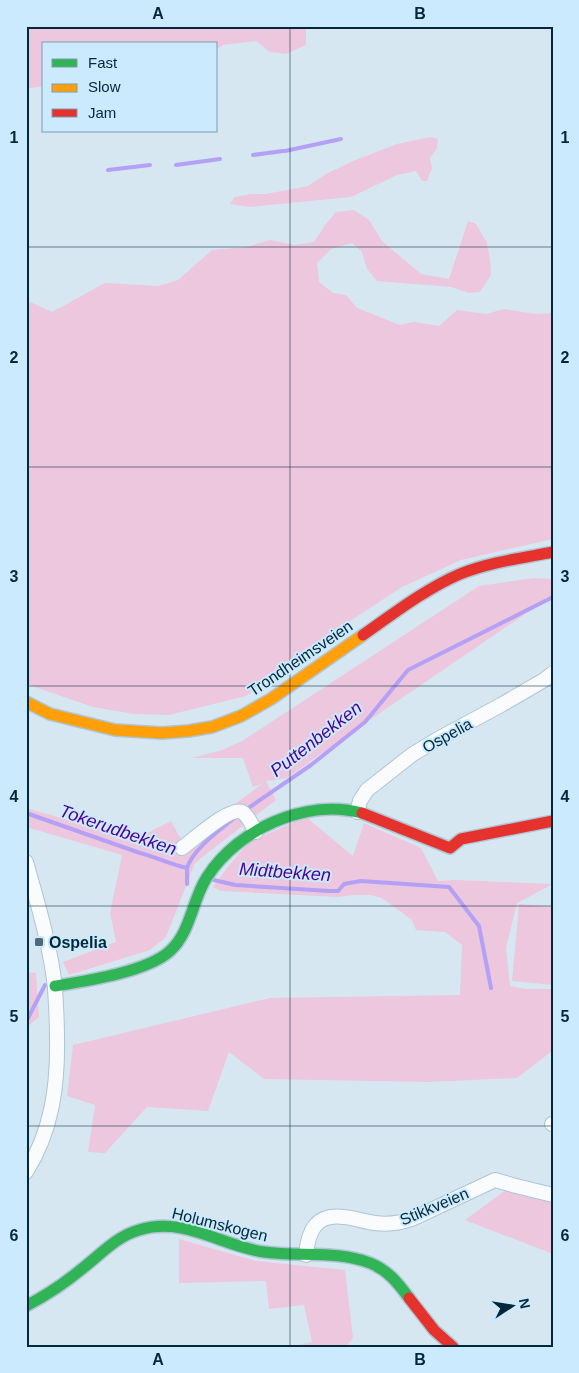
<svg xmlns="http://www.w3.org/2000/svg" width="579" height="1373" viewBox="0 0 579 1373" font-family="Arial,sans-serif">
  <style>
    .green { fill: #ecc7dd }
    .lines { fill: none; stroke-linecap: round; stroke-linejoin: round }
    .stream { stroke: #b4a0f5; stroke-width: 4 }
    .street-casing { stroke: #aec5d4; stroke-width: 16 }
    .fast-casing { stroke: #aec5d4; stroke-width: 14 }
    .slow-casing { stroke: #aec5d4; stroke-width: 14 }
    .jam-casing { stroke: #aec5d4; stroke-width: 14 }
    .street { stroke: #f9fbfd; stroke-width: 14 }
    .fast { stroke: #30b455; stroke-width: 11 }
    .slow { stroke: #ff9f0a; stroke-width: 11 }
    .jam { stroke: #e5322d; stroke-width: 11 }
    .grid { fill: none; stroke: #04283a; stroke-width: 1; stroke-opacity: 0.55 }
    .poi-dot { fill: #4e6b7a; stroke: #cceafd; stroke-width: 2 }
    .labels { text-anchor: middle; stroke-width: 4; stroke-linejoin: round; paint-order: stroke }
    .street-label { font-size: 16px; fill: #04283a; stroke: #cceafd }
    .poi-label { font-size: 16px; font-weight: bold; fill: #04283a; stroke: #cceafd; text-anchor: start }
    .water-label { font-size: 18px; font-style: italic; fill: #4c0097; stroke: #cceafd }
    .neatline { fill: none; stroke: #04283a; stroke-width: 2 }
    .grid-label { font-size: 16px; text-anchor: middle; font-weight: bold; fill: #04283a }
  </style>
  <rect width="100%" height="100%" fill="#d7e7f2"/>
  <g class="green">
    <polygon points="26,26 306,26 306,45 286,54 270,52 256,41 223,45 216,50 216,44 44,44 44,86 26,89"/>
    <polygon points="430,137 438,139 437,148 430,158 432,168 427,181 422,181 416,171 397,175 351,197 250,207 230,204 235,197 251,194 266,194 308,186 326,174 353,161 397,144"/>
    <polygon points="354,210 369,220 382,241 421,274 449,279 468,221 476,224 487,243 490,259 491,275 480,292 469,293 451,287 377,281 367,269 362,252 352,243 331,249 317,263 319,282 333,293 346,295 357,308 400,325 414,322 439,326 457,310 486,314 504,309 536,314 553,313 553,539 461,560 402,587 341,627 246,696 169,715 133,714 93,707 26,684 26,304 30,302 52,312 105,283 159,286 178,280 212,250 247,247 270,240 295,245 314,242 325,225 336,212"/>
    <polygon points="533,578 553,579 553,595 336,743 287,778 266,781 276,800 195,863 166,937 150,950 69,975 63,962 116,942 110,913 122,855 26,827 26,808 135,839 171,821 183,843 263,783 253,787 243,758 192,758 222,750 242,741 479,586"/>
    <polygon points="306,817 353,856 364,823 421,848 438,881 456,880 553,884 517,903 506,948 510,986 525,989 553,989 552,1051 517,1078 429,1082 264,1079 229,1052 208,1111 147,1107 105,1153 88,1152 95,1105 67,1096 73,1045 270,998 460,995 462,945 445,932 416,930 412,920 382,898 370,895 354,895 338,897 221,891 213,887 227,868 249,842"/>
    <polygon points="519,904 553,907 553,985 512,981"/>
    <polygon points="26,972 36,973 39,1017 26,1028"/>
    <polygon points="510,1187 553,1198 553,1254 465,1220"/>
    <polygon points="179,1239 256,1261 345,1270 353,1338 346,1347 291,1347 312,1342 304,1305 269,1309 266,1281 179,1283"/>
  </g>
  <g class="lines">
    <g class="stream">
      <polyline points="285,151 341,139"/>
      <polyline points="253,155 283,151"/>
      <polyline points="176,165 220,159"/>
      <polyline points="108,170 150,165"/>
      <polyline points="247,809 311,765 365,722 408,670 553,597"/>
      <path d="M26,813L140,853C156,857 171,865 187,868V884"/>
      <path d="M187,868C193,849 219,831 234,818"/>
      <polyline points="214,880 235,885 329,891 338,891 344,884 361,881 449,887 479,926 491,988"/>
      <polyline points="26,1022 45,985"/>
    </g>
    <defs>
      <g id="street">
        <polyline points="357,812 360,801 367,790 413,754 438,739 501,705 544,680 553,673"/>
        <path d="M182,848C192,841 230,806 242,812C249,816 252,826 256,832"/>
        <path d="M26,862C37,901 51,948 55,988C56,1004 57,1020 57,1037C58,1085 52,1131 26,1172"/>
        <polyline points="552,1124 553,1124"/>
        <path d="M306,1255C308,1231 316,1213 344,1217C355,1218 365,1222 375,1223C389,1225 401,1223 414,1218L495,1180L516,1186L553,1195"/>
      </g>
      <g id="fast">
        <path d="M55,986C86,981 147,972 170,951C191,932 192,900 207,877C238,829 306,798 362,813"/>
        <path d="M26,1306C47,1295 65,1283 83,1268C101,1254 117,1236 139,1230C185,1216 221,1246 264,1252C299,1257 337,1250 370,1263C388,1270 398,1283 409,1298"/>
      </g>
      <polyline id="slow" points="26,702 50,714 115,730 162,733 188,731 212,727 241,716 271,699 363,635"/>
      <g id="jam">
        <path d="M363,635C393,614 427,588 460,574C490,562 522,558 553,552"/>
        <polyline points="362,813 450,848 461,839 553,821"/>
        <polyline points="409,1298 434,1330 453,1347"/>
      </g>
    </defs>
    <use href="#street" class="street-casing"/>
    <use href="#fast" class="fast-casing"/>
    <use href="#slow" class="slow-casing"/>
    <use href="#jam" class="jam-casing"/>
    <use href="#street" class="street"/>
    <use href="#fast" class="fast"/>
    <use href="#slow" class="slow"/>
    <use href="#jam" class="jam"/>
  </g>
  <path class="grid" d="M290,26V1347M26,247H553M26,467H553M26,686H553M26,906H553M26,1126H553"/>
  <rect class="poi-dot" x="34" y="937" width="10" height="10" rx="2.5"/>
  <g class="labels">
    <g class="street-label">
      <text transform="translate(300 658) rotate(-34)" y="6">Trondheimsveien</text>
      <text transform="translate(447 735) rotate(-29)" y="6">Ospelia</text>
      <text transform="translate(434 1206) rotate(-23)" y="6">Stikkveien</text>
      <text transform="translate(220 1224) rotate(14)" y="6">Holumskogen</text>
    </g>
    <g class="poi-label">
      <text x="49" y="948">Ospelia</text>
    </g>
    <g class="water-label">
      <text transform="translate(316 739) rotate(-38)" y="6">Puttenbekken</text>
      <text transform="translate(118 830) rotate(19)" y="6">Tokerudbekken</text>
      <text transform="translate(285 872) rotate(4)" y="6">Midtbekken</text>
    </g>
  </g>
  <rect width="579" height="1373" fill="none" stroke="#cceafd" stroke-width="55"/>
  <rect x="42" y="42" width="175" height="90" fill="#cceafd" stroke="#7c9caf"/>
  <rect x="52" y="59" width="25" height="8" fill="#30b455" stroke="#7c9caf"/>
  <text x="88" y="68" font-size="15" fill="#04283a">Fast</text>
  <rect x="52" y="84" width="25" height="8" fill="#ff9f0a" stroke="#7c9caf"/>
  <text x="88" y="92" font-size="15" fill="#04283a">Slow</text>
  <rect x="52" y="109" width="25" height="8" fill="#e5322d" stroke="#7c9caf"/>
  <text x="88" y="118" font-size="15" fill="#04283a">Jam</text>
  <g transform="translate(512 1306) rotate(78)" stroke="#cceafd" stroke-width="4" paint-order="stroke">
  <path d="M0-4L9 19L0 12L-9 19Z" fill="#04283a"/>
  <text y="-8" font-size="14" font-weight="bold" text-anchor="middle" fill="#04283a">N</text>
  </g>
  <rect x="28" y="28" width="524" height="1318" class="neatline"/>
  <g class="grid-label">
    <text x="158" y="19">A</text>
    <text x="420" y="19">B</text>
    <text x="14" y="143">1</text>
    <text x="565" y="143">1</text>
    <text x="14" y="363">2</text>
    <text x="565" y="363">2</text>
    <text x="14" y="582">3</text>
    <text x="565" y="582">3</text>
    <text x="14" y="802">4</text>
    <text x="565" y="802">4</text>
    <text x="14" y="1022">5</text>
    <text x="565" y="1022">5</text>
    <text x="14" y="1241">6</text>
    <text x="565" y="1241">6</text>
    <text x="158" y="1365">A</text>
    <text x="420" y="1365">B</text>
  </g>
</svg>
